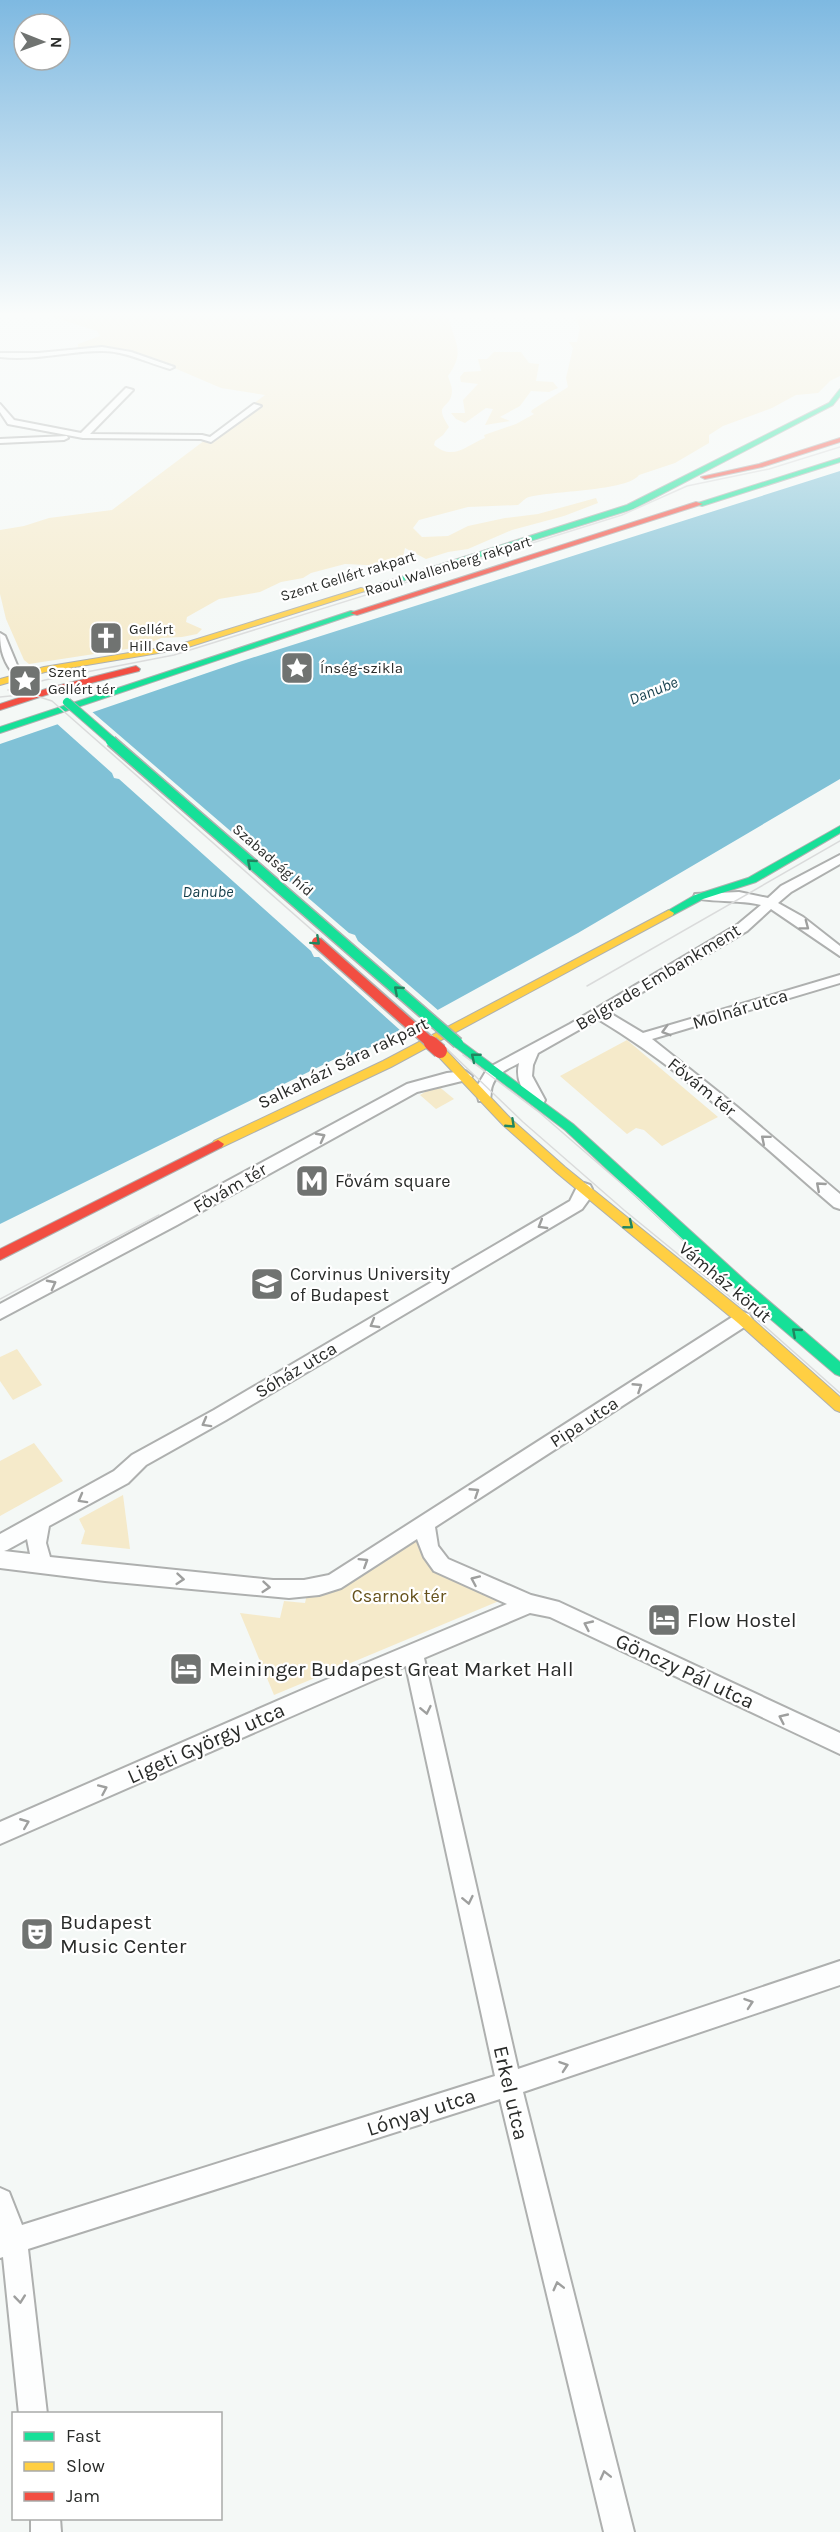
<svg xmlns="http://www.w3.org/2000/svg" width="840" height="2532" viewBox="0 0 840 2532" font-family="Karla,sans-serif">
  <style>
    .green { fill: #f5eaca }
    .water { fill: #80c1d6 }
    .pier { fill: #f4f8f6 }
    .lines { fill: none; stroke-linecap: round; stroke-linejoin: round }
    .street-casing { stroke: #aeb0af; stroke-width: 4 }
    .fast-casing { stroke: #aeb0af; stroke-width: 2 }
    .slow-casing { stroke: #aeb0af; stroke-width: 2 }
    .jam-casing { stroke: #aeb0af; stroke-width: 2 }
    .street { fill: #fdfefe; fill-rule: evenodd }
    .fast { fill: #16e098; fill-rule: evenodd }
    .slow { fill: #ffcf43; fill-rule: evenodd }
    .jam { fill: #f24e42; fill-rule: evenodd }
    .tram { stroke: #dadbdb; stroke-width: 1.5 }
    .fast-bridge-far1-casing { stroke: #aeb0af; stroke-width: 10; stroke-linecap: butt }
    .fast-bridge-casing { stroke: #aeb0af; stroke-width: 13; stroke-linecap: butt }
    .jam-bridge-far1-casing { stroke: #aeb0af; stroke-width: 13; stroke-linecap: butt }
    .jam-bridge-casing { stroke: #aeb0af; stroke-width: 16; stroke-linecap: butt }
    .fast-bridge-far1 { stroke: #16e098; stroke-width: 8 }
    .fast-bridge { stroke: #16e098; stroke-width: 10 }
    .jam-bridge-far1 { stroke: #f24e42; stroke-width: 10 }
    .jam-bridge { stroke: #f24e42; stroke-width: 14 }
    .oneway { stroke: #208660 }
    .oneway2 { stroke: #9e9f9e }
    .labels { text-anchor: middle; stroke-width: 4.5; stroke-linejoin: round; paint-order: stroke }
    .far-street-label { font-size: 15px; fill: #292b29; stroke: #fff }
    .far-poi-label { font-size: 15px; fill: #292b29; stroke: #fff; text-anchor: start }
    .far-water-label { font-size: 16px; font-style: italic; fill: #143e4b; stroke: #fff }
    .street-label { font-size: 18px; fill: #292b29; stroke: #fff }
    .poi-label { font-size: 18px; fill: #292b29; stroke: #fff; text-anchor: start }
    .park-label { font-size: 18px; fill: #65511b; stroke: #fff }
    .near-poi-label { font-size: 21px; fill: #292b29; stroke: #fff; text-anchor: start }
    .near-street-label { font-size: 21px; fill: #292b29; stroke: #fff }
  </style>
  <rect width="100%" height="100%" fill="#f4f8f6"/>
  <g class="green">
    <path d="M61,314H448C453,342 467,350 448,376C449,380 452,386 452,391C451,411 432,401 449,427L443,435L435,441L434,445C454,462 468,444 485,438L484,435L516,424L534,414L531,412L532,410L568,387L566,378L573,348L569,342H577L580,328L574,314H840V376L830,381L818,393L796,395L772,408L723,426L709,435V443L675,463L639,475C628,491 551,491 529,497C525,498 522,502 518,505L468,507L419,520L413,528L422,537L448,536L468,526L505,518L538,514L596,498L598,503L564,516L512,530L468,549L448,552L426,559L405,548L402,561L387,566L345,564L311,573L303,578L281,582L260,592L219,599L187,617L186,622L202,629L197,634L182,637L161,638L140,647L29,664L24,660L6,619L0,594V530L24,526L49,518L112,510L265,395L221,388L137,352L113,349L78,350V344L100,336L97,331L53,317Z"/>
    <polygon points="494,352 521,352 529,363 539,364 536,381 553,382 558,388 549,392 531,391 520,406 500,417 510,421 485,425 493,409 486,408 465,423 456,419 451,413 465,413 463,400 478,384 461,382 460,377 464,372 481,371 478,359 487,359"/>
    <polygon points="627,1040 718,1117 662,1146 644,1130 636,1128 627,1134 560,1076"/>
    <polygon points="437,1085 454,1099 436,1109 420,1095"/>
    <polygon points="17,1349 42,1385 13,1400 0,1381 0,1357"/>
    <polygon points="34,1443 63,1481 0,1516 0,1461"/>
    <polygon points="123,1495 130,1549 81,1544 85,1531 79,1519"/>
    <path d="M415,1536C423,1574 467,1586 499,1601L274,1695L240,1613L280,1618L284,1601L305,1603L307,1594Z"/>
  </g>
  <polygon class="water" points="840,471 840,779 578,933 352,1057 345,1054 0,1224 0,744 242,661"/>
  <polygon class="pier" points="90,710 349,933 355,935 358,941 439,1011 401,1031 319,957 314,957 311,951 119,779 114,778 112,773 55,722"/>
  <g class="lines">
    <defs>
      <g id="street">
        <path d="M102,347L131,352L174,367L170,369C148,363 126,351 102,351C68,351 35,361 0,357V353H38Z"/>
        <polygon points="126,388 133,390 90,434 202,435 210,437 254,404 261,406 211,442 201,439 83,438 8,424 0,412 0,404 14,420 81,433"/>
        <polygon points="67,436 68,438 64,440 0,443 0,439"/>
        <path d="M0,633L5,636L17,665L25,675L24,677H16C4,663 0,651 0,633Z"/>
        <path d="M840,855V864L791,892L778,903L803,917L840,946V956L771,909L747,931L608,1012L643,1033L840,975V983L652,1039L736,1106L840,1194V1209L834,1207C758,1142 684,1070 598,1019L538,1053L533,1065L532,1076L545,1100L543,1104H533C523,1091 515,1080 519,1063C508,1069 496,1073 492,1086C490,1091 492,1095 489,1101H479L476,1088L488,1068L570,1024L737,925L761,905C745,900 700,902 694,897L695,894L739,892L768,898L781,886Z"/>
        <polygon points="465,1071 472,1076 470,1079 417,1092 177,1225 0,1319 0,1304 407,1084 447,1073"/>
        <path d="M584,1183L590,1185L592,1189L590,1198L582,1209L226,1420L146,1465L128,1483L49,1526L46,1543L50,1557L79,1560L273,1580H304L329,1575L737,1314L743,1312L749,1314L752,1319L749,1324L435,1527L438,1546L448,1559L531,1595L559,1602L840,1733V1754L550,1617L530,1613L424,1658L518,2069L840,1961V1985L523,2092L634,2532H604L500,2099L28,2249L47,2414H19L3,2257L0,2258V2188L9,2192L22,2225L495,2076L406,1666L0,1844V1822L309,1687L507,1604L434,1571L424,1557L417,1539L341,1588L319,1595L289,1598L105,1581L0,1568V1534L114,1471L132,1455L214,1410L570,1201L578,1185ZM27,1539L30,1554L4,1551L7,1550Z"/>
        <polygon points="31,2518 60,2518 61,2532 31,2532"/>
      </g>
      <g id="fast">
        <polygon points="840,389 840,396 833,405 633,509 367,592 360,590 627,505 829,403"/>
        <polygon points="840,458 840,462 702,506 695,504"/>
        <polygon points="351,611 358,613 0,733 0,727"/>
        <polygon points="840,826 840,833 756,882 703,899 673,915 665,915 664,913 695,895 748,878"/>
        <polygon points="458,1039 573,1124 749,1284 840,1362 840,1376 835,1374 739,1292 565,1130 454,1046 452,1043 454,1040"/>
      </g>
      <g id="slow">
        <polygon points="361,588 368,590 182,649 45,672 0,685 0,679 44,667 178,645"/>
        <polygon points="669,910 674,913 673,915 391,1067 222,1147 218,1148 212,1144 214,1141 383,1061"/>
        <polygon points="440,1047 444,1048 511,1119 565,1167 748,1315 840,1397 840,1412 835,1410 738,1323 557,1173 503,1125 436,1054 434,1051"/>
      </g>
      <g id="jam">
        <polygon points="840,438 840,442 762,467 705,479 701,477 759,464"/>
        <polygon points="696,502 703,504 357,615 350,613"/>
        <polygon points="136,666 140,669 139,671 55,692 0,710 0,704 49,688"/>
        <polygon points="218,1140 224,1144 222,1147 0,1260 0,1249"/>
      </g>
    </defs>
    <use href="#street" class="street-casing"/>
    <use href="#fast" class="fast-casing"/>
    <use href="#slow" class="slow-casing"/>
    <use href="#jam" class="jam-casing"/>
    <use href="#street" class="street"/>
    <use href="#fast" class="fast"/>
    <use href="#slow" class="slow"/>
    <use href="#jam" class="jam"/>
    <g class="tram">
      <polyline points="8,690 45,680 174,655 622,515 687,486 769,469 840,447"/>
      <polyline points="0,697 30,694 52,701 446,1048 523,1122 624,1210 751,1314 840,1393"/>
      <polyline points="587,986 840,841"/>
      <polyline points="463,1055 540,1113 638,1198 740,1294"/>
      <polyline points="0,1299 159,1215"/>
    </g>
    <defs>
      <polyline id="fast-bridge-far1" points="67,702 113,742"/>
      <polyline id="fast-bridge" points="111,741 458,1043"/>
      <polyline id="jam-bridge-far1" points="317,942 433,1045"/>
      <polyline id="jam-bridge" points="431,1043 440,1051"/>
    </defs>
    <use href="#fast-bridge-far1" class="fast-bridge-far1-casing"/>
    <use href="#fast-bridge" class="fast-bridge-casing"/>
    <use href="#jam-bridge-far1" class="jam-bridge-far1-casing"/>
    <use href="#jam-bridge" class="jam-bridge-casing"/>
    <use href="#fast-bridge-far1" class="fast-bridge-far1"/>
    <use href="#fast-bridge" class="fast-bridge"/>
    <use href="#jam-bridge-far1" class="jam-bridge-far1"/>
    <use href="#jam-bridge" class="jam-bridge"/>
  </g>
  <defs><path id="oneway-chevron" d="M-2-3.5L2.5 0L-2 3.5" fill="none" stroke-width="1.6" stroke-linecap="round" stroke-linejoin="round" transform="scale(1.5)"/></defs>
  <g class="oneway">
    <use href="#oneway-chevron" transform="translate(251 863) rotate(-139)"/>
    <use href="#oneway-chevron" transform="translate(316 941) rotate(42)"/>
    <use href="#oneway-chevron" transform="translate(398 990) rotate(-139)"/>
    <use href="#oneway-chevron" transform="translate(475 1057) rotate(-141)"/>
    <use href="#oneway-chevron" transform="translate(511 1124) rotate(43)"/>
    <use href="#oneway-chevron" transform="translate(629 1225) rotate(39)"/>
    <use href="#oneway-chevron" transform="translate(796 1332) rotate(-139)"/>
  </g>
  <g class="oneway2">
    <use href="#oneway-chevron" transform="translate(805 926) rotate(37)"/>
    <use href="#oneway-chevron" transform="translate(666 1031) rotate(164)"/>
    <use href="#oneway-chevron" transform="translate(321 1137) rotate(-28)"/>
    <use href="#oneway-chevron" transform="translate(765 1139) rotate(-140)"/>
    <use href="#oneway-chevron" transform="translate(820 1186) rotate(-139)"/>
    <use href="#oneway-chevron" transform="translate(542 1225) rotate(149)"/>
    <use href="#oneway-chevron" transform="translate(52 1284) rotate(-28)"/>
    <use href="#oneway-chevron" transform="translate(374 1324) rotate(150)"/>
    <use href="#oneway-chevron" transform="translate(638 1387) rotate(-33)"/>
    <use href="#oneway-chevron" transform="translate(206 1423) rotate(151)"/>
    <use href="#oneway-chevron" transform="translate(475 1492) rotate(-33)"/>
    <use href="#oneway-chevron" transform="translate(82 1499) rotate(151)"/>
    <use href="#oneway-chevron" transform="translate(364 1562) rotate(-32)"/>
    <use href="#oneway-chevron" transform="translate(180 1579) rotate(5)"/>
    <use href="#oneway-chevron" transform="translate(475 1580) rotate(-156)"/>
    <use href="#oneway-chevron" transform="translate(266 1587) rotate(5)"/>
    <use href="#oneway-chevron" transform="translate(588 1625) rotate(-155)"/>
    <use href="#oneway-chevron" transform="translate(426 1710) rotate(78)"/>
    <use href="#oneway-chevron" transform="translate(783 1718) rotate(-155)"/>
    <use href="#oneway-chevron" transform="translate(103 1789) rotate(-24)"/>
    <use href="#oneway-chevron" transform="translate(25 1823) rotate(-22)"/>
    <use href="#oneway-chevron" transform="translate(468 1900) rotate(78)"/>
    <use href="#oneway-chevron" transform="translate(749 2003) rotate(-19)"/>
    <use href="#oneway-chevron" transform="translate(564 2066) rotate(-19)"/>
    <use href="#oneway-chevron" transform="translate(558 2286) rotate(-104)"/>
    <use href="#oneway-chevron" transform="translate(20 2299) rotate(84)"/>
    <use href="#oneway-chevron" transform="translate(605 2475) rotate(-104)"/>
  </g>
  <linearGradient id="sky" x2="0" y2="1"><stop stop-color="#7eb9e1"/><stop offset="0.47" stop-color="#fafcfb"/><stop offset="1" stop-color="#fafcfb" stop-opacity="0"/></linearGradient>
  <rect width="840" height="668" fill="url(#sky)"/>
  <defs>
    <symbol id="church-square" viewBox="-11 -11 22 22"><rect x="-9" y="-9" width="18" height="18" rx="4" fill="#707371" stroke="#fff"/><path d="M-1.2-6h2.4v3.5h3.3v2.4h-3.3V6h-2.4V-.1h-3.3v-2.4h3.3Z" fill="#fff"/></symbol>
    <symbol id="sight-square" viewBox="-11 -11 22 22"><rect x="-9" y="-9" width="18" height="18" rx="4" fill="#707371" stroke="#fff"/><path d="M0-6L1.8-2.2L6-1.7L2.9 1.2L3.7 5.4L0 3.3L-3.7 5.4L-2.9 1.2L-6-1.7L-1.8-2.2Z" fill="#fff"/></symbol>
    <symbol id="metro-square" viewBox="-11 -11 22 22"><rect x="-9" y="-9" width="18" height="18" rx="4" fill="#707371" stroke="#fff"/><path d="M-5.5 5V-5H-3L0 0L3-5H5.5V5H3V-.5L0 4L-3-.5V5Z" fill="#fff"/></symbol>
    <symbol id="university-square" viewBox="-11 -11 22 22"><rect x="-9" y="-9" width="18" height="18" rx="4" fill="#707371" stroke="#fff"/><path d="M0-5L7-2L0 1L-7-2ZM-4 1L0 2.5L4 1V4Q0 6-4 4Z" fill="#fff"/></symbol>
    <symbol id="hotel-square" viewBox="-11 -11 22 22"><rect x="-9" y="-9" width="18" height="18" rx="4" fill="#707371" stroke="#fff"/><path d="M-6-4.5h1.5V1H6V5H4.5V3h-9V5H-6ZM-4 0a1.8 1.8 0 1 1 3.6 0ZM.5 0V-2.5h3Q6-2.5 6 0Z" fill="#fff"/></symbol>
    <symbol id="theatre-square" viewBox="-11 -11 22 22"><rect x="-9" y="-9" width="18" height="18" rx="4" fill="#707371" stroke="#fff"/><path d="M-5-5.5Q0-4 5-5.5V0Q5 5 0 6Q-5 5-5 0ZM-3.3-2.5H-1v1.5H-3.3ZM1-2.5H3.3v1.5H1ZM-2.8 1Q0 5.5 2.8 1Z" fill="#fff"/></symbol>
  </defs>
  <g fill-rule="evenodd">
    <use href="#church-square" x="87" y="619" width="38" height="38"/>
    <use href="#sight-square" x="278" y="649" width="38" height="38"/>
    <use href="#sight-square" x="6" y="662" width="38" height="38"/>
    <use href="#metro-square" x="293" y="1162" width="38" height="38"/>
    <use href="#university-square" x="248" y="1265" width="38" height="38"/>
    <use href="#hotel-square" x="645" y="1601" width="38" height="38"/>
    <use href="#hotel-square" x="167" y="1650" width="38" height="38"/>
    <use href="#theatre-square" x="18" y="1915" width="38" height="38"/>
  </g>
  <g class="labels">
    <g class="far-street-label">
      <text transform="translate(448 566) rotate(-17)" y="5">Raoul Wallenberg rakpart</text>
      <text transform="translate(348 576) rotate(-17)" y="5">Szent Gellért rakpart</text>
      <text transform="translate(273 860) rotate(41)" y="5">Szabadság híd</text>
    </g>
    <g class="far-poi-label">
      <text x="129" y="634">Gellért<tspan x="129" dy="17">Hill Cave</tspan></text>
      <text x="320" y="673">Ínség-szikla</text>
      <text x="48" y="677">Szent<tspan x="48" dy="17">Gellért tér</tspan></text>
    </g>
    <g class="far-water-label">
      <text transform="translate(653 690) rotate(-22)" y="6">Danube</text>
      <text x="208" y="897">Danube</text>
    </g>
    <g class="street-label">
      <text transform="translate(658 977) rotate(-31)" y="6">Belgrade Embankment</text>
      <text transform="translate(740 1009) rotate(-17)" y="6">Molnár utca</text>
      <text transform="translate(343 1063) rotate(-26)" y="6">Salkaházi Sára rakpart</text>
      <text transform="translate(702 1087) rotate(39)" y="6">Fővám tér</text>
      <text transform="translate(230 1188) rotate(-30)" y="6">Fővám tér</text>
      <text transform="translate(725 1282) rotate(40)" y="6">Vámház körút</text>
      <text transform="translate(296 1370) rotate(-31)" y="6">Sóház utca</text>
      <text transform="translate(584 1422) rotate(-33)" y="6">Pipa utca</text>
    </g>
    <g class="poi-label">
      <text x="335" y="1187">Fővám square</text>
      <text x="290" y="1280">Corvinus University<tspan x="290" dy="21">of Budapest</tspan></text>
    </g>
    <g class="park-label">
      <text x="399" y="1602">Csarnok tér</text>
    </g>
    <g class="near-poi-label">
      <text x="687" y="1627">Flow Hostel</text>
      <text x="209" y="1676">Meininger Budapest Great Market Hall</text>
      <text x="60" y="1929">Budapest<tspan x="60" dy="24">Music Center</tspan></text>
    </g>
    <g class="near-street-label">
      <text transform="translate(685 1671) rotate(25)" y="7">Gönczy Pál utca</text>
      <text transform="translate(206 1743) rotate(-24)" y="7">Ligeti György utca</text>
      <text transform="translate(511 2093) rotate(77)" y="7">Erkel utca</text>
      <text transform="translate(421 2112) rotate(-18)" y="7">Lónyay utca</text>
    </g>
  </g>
  <rect x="12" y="2412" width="210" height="108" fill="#ffffff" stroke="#a9aaa9" stroke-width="1.5"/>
  <rect x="24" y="2432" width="30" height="9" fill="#16e098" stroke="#a9aaa9" stroke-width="1.5"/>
  <text x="66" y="2442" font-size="18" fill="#292b29">Fast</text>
  <rect x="24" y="2462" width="30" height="9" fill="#ffcf43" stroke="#a9aaa9" stroke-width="1.5"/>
  <text x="66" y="2472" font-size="18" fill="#292b29">Slow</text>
  <rect x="24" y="2492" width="30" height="9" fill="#f24e42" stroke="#a9aaa9" stroke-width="1.5"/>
  <text x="66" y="2502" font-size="18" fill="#292b29">Jam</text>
  <g transform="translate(42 42) rotate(91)"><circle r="28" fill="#ffffff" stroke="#a9aaa9" stroke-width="1.5"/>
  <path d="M0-4.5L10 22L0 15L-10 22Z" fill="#707371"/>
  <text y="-9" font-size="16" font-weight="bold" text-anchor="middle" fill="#292b29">N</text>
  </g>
</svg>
